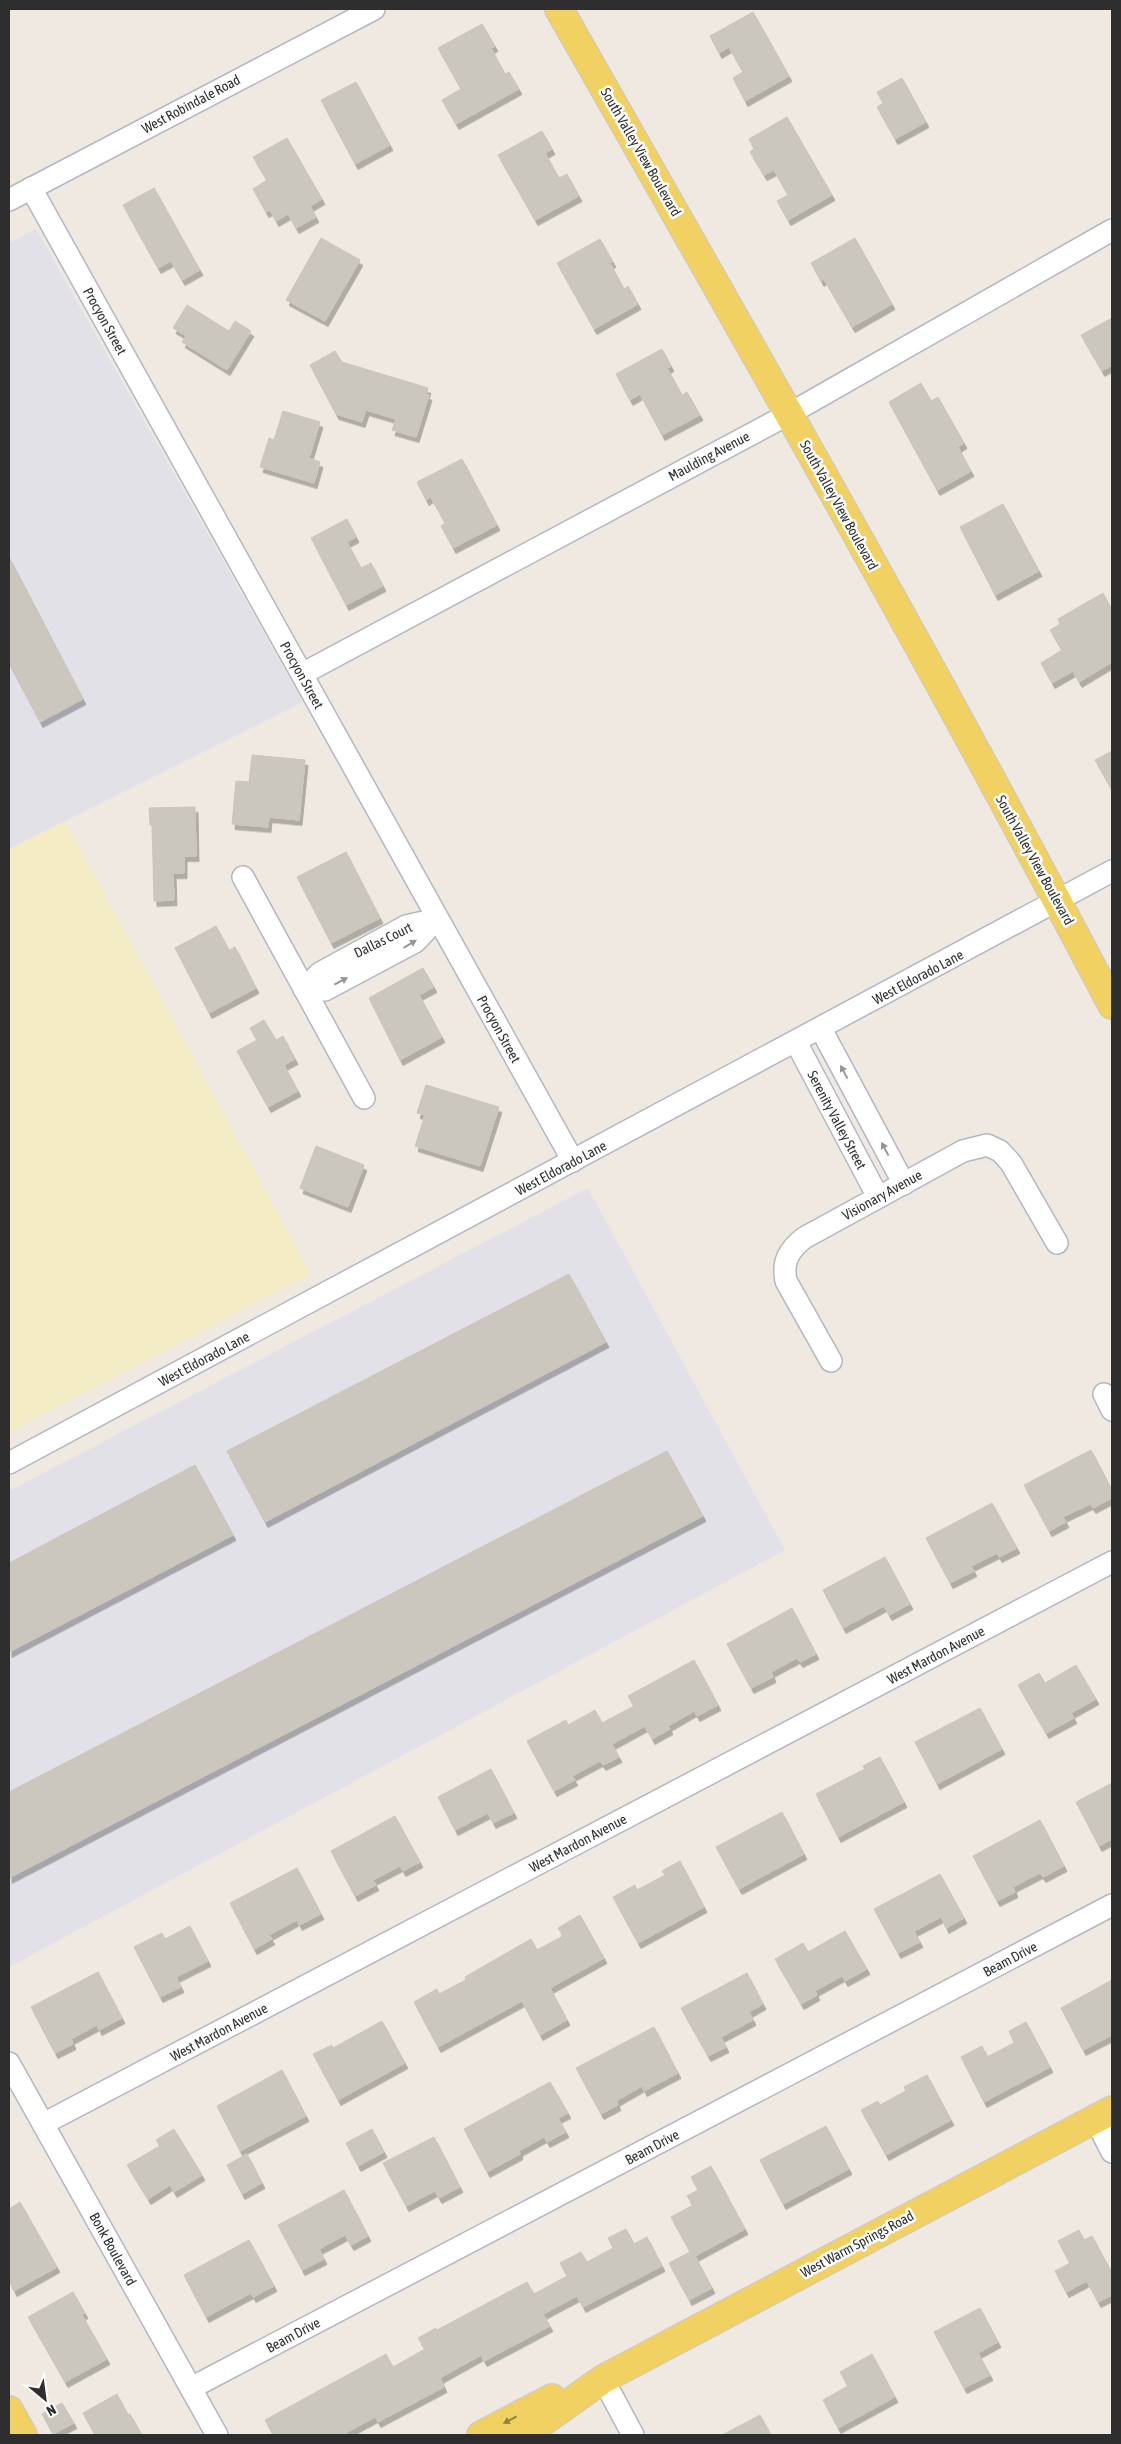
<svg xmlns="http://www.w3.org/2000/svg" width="1121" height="2444" viewBox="0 0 1121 2444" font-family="'Asap Condensed',sans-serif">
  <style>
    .industrial { fill: #e3e1e8 }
    .sand { fill: #f3ecc5 }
    .building { fill: #cbc7bf; stroke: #cbc5ba; filter: url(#shadow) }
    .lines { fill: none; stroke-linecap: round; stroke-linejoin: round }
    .minor-casing { stroke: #b4b7c1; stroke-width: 24 }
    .major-casing { stroke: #c9c9c9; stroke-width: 30 }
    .minor { stroke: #fff; stroke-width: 21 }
    .major { stroke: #f2d163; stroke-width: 28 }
    .oneway { fill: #969696 }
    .oneway2 { fill: #908048 }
    .labels { text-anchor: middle; stroke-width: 5; stroke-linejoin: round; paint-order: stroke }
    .street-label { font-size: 14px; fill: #2e2e2e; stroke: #fff }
  </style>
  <defs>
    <filter id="shadow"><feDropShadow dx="3" dy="5.5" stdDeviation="0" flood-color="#0004"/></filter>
  </defs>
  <rect width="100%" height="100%" fill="#efe9e1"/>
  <g class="industrial">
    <polygon points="36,229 303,702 9,849 9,243"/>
    <polygon points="588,1188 785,1550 9,1967 9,1491"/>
  </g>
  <polygon class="sand" points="65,821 311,1274 9,1432 9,849"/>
  <g class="building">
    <polygon points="753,12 789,76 745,101 733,78 743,72 729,47 719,53 710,36"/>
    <polygon points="482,24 495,46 491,48 505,74 509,72 519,89 456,124 442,100 461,89 438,48"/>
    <polygon points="902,78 926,122 895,139 877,107 883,103 877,92"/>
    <polygon points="356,82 390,145 355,164 321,100"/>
    <polygon points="787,117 832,195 788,220 777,201 788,195 774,170 764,175 750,152 754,149 749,139"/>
    <polygon points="542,131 552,149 545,153 559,178 567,174 579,196 535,220 498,155"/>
    <polygon points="287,138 322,199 310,206 316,217 296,228 288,214 276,221 270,210 266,212 253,189 267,180 253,157"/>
    <polygon points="154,188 200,270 182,280 171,261 158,268 123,205"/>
    <polygon points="321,238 360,260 325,321 286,300"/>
    <polygon points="855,238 892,304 852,327 824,279 821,281 811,263"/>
    <polygon points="600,239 613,262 610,263 624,289 628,286 638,304 594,329 557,263"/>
    <polygon points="187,305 229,331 235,321 251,331 227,370 182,342 186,336 173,328"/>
    <polygon points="1112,318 1112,365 1102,371 1081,335"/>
    <polygon points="662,349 671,366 667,368 682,395 687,392 700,415 662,435 640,394 630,400 616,374"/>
    <polygon points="335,351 342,362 428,388 426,394 429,395 416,437 392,430 396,419 366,410 362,422 336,414 310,365"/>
    <polygon points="921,383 931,401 938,397 964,443 958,447 971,471 937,490 889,402"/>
    <polygon points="283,411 320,422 309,458 320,462 314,483 260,467 269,438 274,440"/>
    <polygon points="462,459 497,525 453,548 441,526 445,523 431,497 426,500 417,482"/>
    <polygon points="1003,504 1039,571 995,595 960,527"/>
    <polygon points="347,519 356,537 347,542 361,568 371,563 383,586 346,605 311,538"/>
    <polygon points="9,557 83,699 40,722 9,663"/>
    <polygon points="1103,593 1112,610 1112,662 1079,682 1073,671 1052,683 1041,663 1062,650 1050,630 1060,624 1058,619"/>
    <polygon points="1112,751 1112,790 1095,760"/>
    <polygon points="252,755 305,760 299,820 269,817 268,827 232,824 236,781 249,782"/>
    <polygon points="195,807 196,856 184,856 184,873 173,873 174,900 154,901 152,825 150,825 149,808"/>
    <polygon points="346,852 380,918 331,943 297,877"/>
    <polygon points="216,926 229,950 235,947 256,988 209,1013 175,948"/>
    <polygon points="423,968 434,987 419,995 442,1037 400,1060 369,998"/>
    <polygon points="264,1020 276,1040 283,1036 295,1059 284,1065 298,1091 268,1107 237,1051 257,1040 250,1028"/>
    <polygon points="426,1085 499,1107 480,1166 415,1146 425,1115 417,1113"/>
    <polygon points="316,1146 364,1165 348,1207 300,1188"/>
    <polygon points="569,1274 606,1342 265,1522 227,1451"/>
    <polygon points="1091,1450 1112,1490 1112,1498 1093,1508 1090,1504 1063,1517 1066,1522 1049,1531 1024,1485"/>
    <polygon points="667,1451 703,1516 9,1878 9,1792"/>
    <polygon points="195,1465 233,1535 9,1652 9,1563"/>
    <polygon points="992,1503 1017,1548 999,1557 997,1553 971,1566 974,1571 950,1583 926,1538"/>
    <polygon points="885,1557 910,1604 889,1615 884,1606 843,1628 823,1590"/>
    <polygon points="792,1608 816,1654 800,1662 797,1658 771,1672 773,1677 751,1688 727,1644"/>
    <polygon points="694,1660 718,1705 697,1716 694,1711 668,1726 670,1729 652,1739 645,1726 612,1744 619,1757 603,1765 600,1761 572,1776 575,1780 554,1791 527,1741 566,1720 568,1725 595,1710 602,1723 634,1706 628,1696"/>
    <polygon points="1076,1665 1096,1699 1071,1713 1074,1718 1046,1733 1018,1685 1039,1673 1045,1683"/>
    <polygon points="980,1708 1002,1749 937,1784 915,1742"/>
    <polygon points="880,1757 904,1802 838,1837 816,1794 865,1769 863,1766"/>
    <polygon points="491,1769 514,1813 493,1823 488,1813 455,1830 438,1797"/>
    <polygon points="1112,1783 1112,1839 1099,1846 1076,1802"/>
    <polygon points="782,1812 804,1854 739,1889 716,1847"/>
    <polygon points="395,1816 420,1862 403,1871 400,1866 373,1880 376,1885 355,1896 331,1851"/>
    <polygon points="1040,1820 1064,1866 1043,1877 1040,1873 1013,1887 1015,1892 997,1901 973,1856"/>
    <polygon points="680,1861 704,1907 638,1943 613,1897 635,1885 637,1890 665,1875 662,1871"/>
    <polygon points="297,1868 321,1914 299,1925 297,1920 269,1935 272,1939 254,1949 230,1903"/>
    <polygon points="940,1874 964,1918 946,1928 941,1917 914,1931 920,1942 898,1953 874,1909"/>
    <polygon points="580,1915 604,1958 550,1988 567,2020 540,2035 522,2001 438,2047 414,2002 437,1989 439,1994 466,1980 465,1977 531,1939 537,1950 563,1936 558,1928"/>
    <polygon points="190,1926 208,1961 176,1977 181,1987 160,1997 134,1947 162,1933 165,1939"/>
    <polygon points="845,1931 867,1969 845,1981 842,1976 815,1991 817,1995 801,2004 775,1959 803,1943 808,1952"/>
    <polygon points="98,1972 122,2018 99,2030 97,2025 71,2039 73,2044 55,2053 31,2007"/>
    <polygon points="747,1973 763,2004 749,2012 753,2020 721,2037 726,2047 708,2056 681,2008"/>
    <polygon points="1112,1980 1112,2035 1083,2050 1061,2008"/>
    <polygon points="382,2021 405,2063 338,2100 313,2054 332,2045 333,2048"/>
    <polygon points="1026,2022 1050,2067 984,2102 961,2057 982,2046 987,2057 1014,2043 1009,2031"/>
    <polygon points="654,2027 678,2073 644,2091 642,2086 616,2101 618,2105 601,2114 576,2068"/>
    <polygon points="282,2070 306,2116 240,2151 217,2106"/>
    <polygon points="927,2075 951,2120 886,2155 861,2110 878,2101 880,2105 906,2091 904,2087"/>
    <polygon points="550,2082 568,2113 558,2118 566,2132 547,2142 544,2137 519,2151 520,2154 487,2172 464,2129"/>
    <polygon points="826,2126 849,2169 783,2204 760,2160"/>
    <polygon points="174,2129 202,2175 174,2192 170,2185 148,2199 127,2165 160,2146 156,2140"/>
    <polygon points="372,2129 384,2152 358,2166 346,2143"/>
    <polygon points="434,2137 460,2187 439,2198 435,2191 406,2206 383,2163"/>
    <polygon points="247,2154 262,2183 242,2194 227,2165"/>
    <polygon points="711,2166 745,2229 695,2256 712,2288 689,2300 669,2263 690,2252 671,2217 693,2205 687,2196 698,2190 691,2177"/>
    <polygon points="344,2190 368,2236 351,2245 345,2235 319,2249 324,2259 302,2270 278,2225"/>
    <polygon points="20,2202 57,2267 14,2291 9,2281 9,2209"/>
    <polygon points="626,2229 634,2244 647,2237 662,2266 583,2307 577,2296 543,2314 550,2326 484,2361 481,2355 440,2378 444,2387 378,2422 375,2417 342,2435 273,2435 265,2420 386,2354 393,2367 425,2349 418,2338 436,2328 437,2330 527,2282 534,2294 567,2276 560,2263 581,2252 587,2262 613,2248 608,2238"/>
    <polygon points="1079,2230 1084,2240 1092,2236 1112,2273 1112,2295 1098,2302 1087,2281 1066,2292 1055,2271 1070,2263 1058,2241"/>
    <polygon points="249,2240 274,2286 253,2297 251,2293 206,2317 184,2275"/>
    <polygon points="73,2292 85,2313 82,2315 107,2359 65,2382 28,2317"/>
    <polygon points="980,2308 998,2342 978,2353 990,2375 964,2388 934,2332"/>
    <polygon points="872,2354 895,2397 838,2428 823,2400 848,2386 840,2372"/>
    <polygon points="117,2394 128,2415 130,2414 142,2435 95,2435 83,2413"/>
    <polygon points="62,2403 74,2423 53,2434 42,2414"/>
    <polygon points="760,2415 771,2435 722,2435"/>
  </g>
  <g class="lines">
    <defs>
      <g id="minor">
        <polyline points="31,188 573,1161"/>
        <polyline points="9,200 374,9"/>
        <polyline points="302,674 789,414 1112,230"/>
        <polyline points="243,877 364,1098"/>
        <polyline points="304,989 325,990 415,942 437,919"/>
        <polyline points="304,989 320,973 406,926 437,919"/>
        <polyline points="821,1029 904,1184"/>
        <polyline points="796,1042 878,1197"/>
        <path d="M831,1361L786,1281C782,1261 789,1250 804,1238L963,1151L987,1145L1000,1151L1011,1163L1057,1243"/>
        <polyline points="1104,1394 1112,1410"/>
        <polyline points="9,1463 1112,871"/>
        <polyline points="9,2063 217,2435"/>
        <polyline points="1095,2119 1112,2152"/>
        <polyline points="43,2124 1112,1562"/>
        <polyline points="603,2379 633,2435"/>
        <polyline points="191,2388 1112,1905"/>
      </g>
      <g id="major">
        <path d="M559,9C747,339 936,669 1112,1005"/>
        <polyline points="9,2410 23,2435"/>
        <polyline points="481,2435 552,2398"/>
        <polyline points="524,2435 603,2379 1112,2110"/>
      </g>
    </defs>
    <use href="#minor" class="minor-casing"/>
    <use href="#major" class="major-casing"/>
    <use href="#minor" class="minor"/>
    <use href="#major" class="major"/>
  </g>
  <defs><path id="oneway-solid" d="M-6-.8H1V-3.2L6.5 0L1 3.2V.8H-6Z" transform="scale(1.25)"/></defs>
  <g class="oneway">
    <use href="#oneway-solid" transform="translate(410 944) rotate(-31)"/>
    <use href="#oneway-solid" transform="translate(341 981) rotate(-28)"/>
    <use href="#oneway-solid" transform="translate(844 1072) rotate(-118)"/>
    <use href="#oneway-solid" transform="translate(885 1149) rotate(-118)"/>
  </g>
  <use class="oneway2" href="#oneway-solid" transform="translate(510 2420) rotate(152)"/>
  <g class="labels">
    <g class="street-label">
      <text transform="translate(191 104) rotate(-28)" y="5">West Robindale Road</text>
      <text transform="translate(641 152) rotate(60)" y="5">South Valley View Boulevard</text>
      <text transform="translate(105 321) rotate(61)" y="5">Procyon Street</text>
      <text transform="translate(709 456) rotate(-28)" y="5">Maulding Avenue</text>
      <text transform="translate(839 505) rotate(61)" y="5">South Valley View Boulevard</text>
      <text transform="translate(302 675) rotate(61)" y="5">Procyon Street</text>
      <text transform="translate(1035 860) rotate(61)" y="5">South Valley View Boulevard</text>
      <text transform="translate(383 940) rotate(-26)" y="5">Dallas Court</text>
      <text transform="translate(918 977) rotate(-28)" y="5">West Eldorado Lane</text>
      <text transform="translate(499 1029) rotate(61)" y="5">Procyon Street</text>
      <text transform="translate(837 1120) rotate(62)" y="5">Serenity Valley Street</text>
      <text transform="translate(561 1168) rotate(-28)" y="5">West Eldorado Lane</text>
      <text transform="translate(882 1195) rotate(-29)" y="5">Visionary Avenue</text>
      <text transform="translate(204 1359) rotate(-28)" y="5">West Eldorado Lane</text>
      <text transform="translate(936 1655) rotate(-28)" y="5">West Mardon Avenue</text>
      <text transform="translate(578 1843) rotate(-28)" y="5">West Mardon Avenue</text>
      <text transform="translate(1010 1959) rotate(-28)" y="5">Beam Drive</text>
      <text transform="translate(219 2032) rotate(-28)" y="5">West Mardon Avenue</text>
      <text transform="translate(652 2147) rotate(-28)" y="5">Beam Drive</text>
      <text transform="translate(857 2244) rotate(-28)" y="5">West Warm Springs Road</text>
      <text transform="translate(113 2249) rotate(61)" y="5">Bonk Boulevard</text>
      <text transform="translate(293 2335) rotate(-28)" y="5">Beam Drive</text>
    </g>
  </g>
  <rect width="1121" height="2444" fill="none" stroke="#2e2e2e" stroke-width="20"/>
  <g transform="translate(45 2399) rotate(151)" stroke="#ffffff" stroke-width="4" paint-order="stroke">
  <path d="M0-4L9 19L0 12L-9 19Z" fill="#2e2e2e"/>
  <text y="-8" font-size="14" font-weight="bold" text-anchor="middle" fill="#2e2e2e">N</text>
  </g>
</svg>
